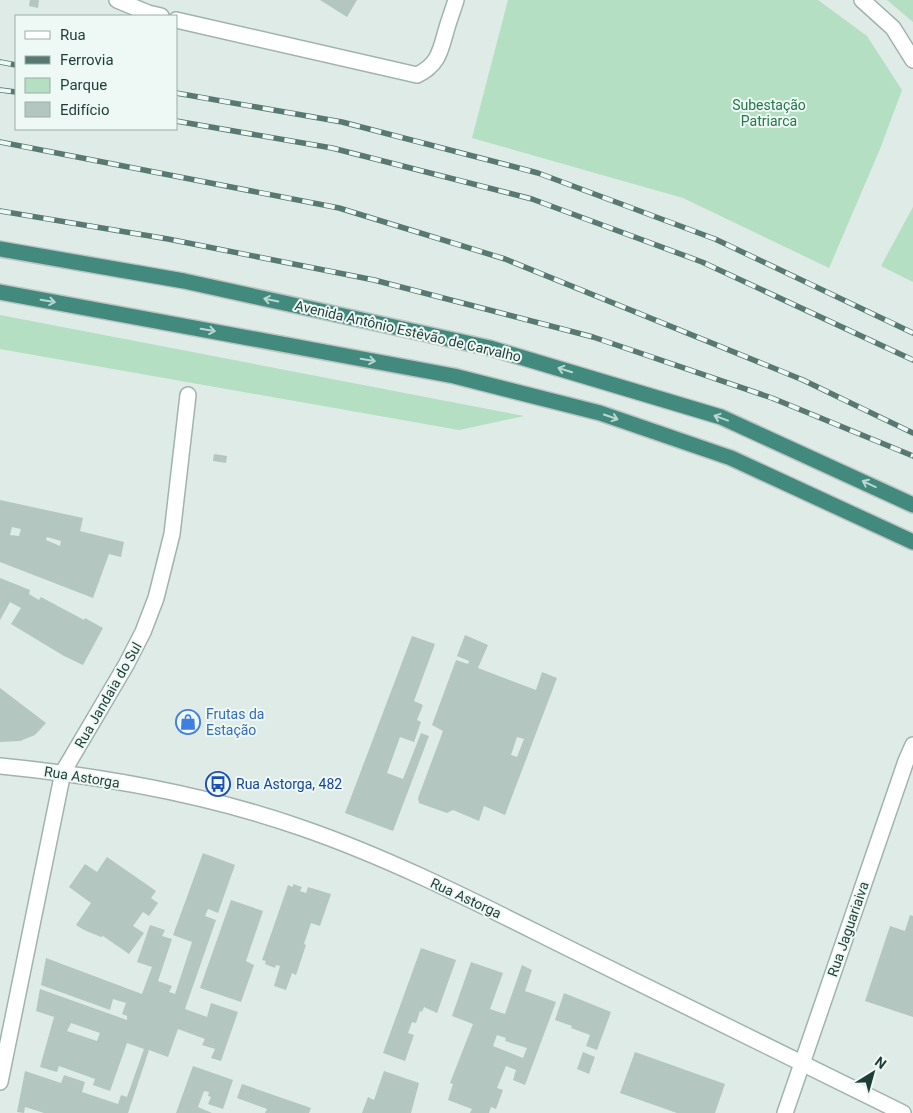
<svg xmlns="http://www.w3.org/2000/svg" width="913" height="1113" viewBox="0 0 913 1113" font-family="Roboto,sans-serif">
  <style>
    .green { fill: #b4dfc3 }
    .building { fill: #b3c6c0; fill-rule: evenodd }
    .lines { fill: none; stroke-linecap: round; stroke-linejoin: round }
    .service-casing { stroke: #a1b3ae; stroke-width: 18 }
    .minor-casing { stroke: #a1b3ae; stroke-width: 18 }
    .trunk-casing { stroke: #bcc5c3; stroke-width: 18 }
    .service { stroke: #fff; stroke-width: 15 }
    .minor { stroke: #fff; stroke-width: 15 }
    .trunk { stroke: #42897e; stroke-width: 15 }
    .rail-casing { stroke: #587972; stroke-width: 5.5 }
    .rail { stroke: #eef8f4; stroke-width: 4; stroke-dasharray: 11; stroke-linecap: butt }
    .oneway { stroke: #bad7d1 }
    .labels { text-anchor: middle; stroke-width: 4; stroke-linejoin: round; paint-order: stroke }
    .park-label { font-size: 14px; fill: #24774b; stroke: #eef8f4 }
    .street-label { font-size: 14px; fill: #1e3d37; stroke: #eef8f4 }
    .shop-label { font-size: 14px; fill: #366cbe; stroke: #eef8f4; text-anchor: start }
    .transit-label { font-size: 14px; fill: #164399; stroke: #eef8f4; text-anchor: start }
  </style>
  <rect width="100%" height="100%" fill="#deebe6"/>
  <g class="green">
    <polygon points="508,0 818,0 867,36 902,90 880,149 829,268 683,198 472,138"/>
    <polygon points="887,0 913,0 913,22"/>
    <polygon points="913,207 913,282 881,266"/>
    <polygon points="0,315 524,416 459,430 0,349"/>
  </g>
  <g class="building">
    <polygon points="30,0 39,0 38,8 29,6"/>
    <polygon points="320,0 357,0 347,17"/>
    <polygon points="214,454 227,456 226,463 213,461"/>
    <path d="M0,500L83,518L80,531L124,542L121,557L109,554L93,598L0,562ZM12,527L21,529L19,536L10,535ZM47,537L61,541L60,546L46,540Z"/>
    <polygon points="0,578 30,590 29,594 39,600 41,597 84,620 85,618 103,628 83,665 64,656 11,624 21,608 10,602 0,620"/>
    <path d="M465,635L488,645L478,668L536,690L542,672L557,678L505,815L484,806L479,821L453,810L447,813L419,803L418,798L443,731L432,725L456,660L468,664L469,661L457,656ZM517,737L524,739L517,757L511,755Z"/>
    <polygon points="412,636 435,644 414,701 423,705 417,720 421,722 414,742 400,737 387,773 403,779 421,733 429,736 393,831 345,813"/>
    <polygon points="0,688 46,723 35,735 20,741 0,742"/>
    <path d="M203,853L235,865L218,913L208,909L205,916L216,920L185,1009L207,1017L211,1003L238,1012L221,1061L211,1058L215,1049L202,1045L205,1039L178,1029L168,1057L149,1050L128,1113H44L25,1107L24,1113L17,1112L25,1071L61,1083L64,1075L85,1082L82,1092L118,1104L121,1095L127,1097L144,1049L127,1043L110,1091L93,1085L95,1079L59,1066L57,1072L40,1067L54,1017L36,1011L40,989L127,1020V1016L122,1014L126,1003L113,999L110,1010L41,985L46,958L142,994L152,967L137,962L150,925L165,930L162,936L172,939L158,981L172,986L169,992L175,994L192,942L173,935ZM71,1023L100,1033L97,1041L67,1031Z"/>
    <polygon points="107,857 156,891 151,898 158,903 149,916 143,912 133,926 144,933 129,954 103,936 101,937 84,930 76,925 91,903 69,887 85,864 97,872"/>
    <polygon points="293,884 302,887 300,891 306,893 308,887 331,894 320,926 311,923 304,944 306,945 296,975 292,973 286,990 274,986 280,966 276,965 275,968 265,964 266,961 262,960 288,885 293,887"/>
    <polygon points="231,900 263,911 246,961 254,965 241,1002 200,988"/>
    <polygon points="910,915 913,916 913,1017 865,1001 890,926 905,931"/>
    <polygon points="421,948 456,960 437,1013 424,1007 422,1012 420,1011 416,1023 412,1022 408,1033 414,1035 405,1061 383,1053"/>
    <path d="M471,962L503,973L490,1009L505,1014L522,965L532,970L525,991L556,1002L525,1085L513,1080L516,1070L506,1066L497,1088L503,1090L496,1109L491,1107L489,1113H470L472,1109L448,1100L453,1084L450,1083L473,1024L452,1016ZM497,1035L506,1038L505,1041L527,1048L523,1058L493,1046Z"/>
    <polygon points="564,993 611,1012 597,1050 586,1046 590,1035 571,1028 572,1026 555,1020"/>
    <polygon points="583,1052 595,1057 589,1074 577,1069"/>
    <polygon points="635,1052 725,1084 715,1113 677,1113 620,1093"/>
    <polygon points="193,1066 233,1080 223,1109 208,1104 211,1097 208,1096 209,1092 204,1091 198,1107 212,1113 176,1113"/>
    <polygon points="384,1071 419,1083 411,1113 362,1113 368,1097 374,1100"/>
    <polygon points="242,1084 311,1108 309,1113 265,1113 267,1109 237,1098"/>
  </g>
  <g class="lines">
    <defs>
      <g id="service">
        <polyline points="117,0 148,13 161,16"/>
        <path d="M176,20L417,75C438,65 440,52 446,31C449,20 453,10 456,0"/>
      </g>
      <g id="minor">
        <polyline points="862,0 893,28 913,60"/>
        <path d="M0,766C102,776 205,794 302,828C395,860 485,907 574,951C684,1005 793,1059 903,1113"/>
        <polyline points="0,1082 63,772 126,665 143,632 156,598 172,534 188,395"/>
        <polyline points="785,1113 906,761 913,745"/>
      </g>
      <g id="trunk">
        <polyline points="0,249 184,281 490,348 721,417 913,505"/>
        <polyline points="0,292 454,376 600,413 731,458 913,542"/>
      </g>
    </defs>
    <use href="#service" class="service-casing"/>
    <use href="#minor" class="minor-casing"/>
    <use href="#trunk" class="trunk-casing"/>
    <use href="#service" class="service"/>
    <use href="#minor" class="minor"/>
    <use href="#trunk" class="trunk"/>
    <defs>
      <g id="rail">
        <polyline points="0,62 16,65"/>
        <polyline points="0,90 16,92"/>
        <polyline points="176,93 342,122 538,173 715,239 913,333"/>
        <polyline points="176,121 332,148 532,199 702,262 913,360"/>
        <polyline points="0,142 339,208 505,259 803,380 913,433"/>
        <polyline points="0,211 168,239 374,280 593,337 772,398 913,456"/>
      </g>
    </defs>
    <use href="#rail" class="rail-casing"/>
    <use href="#rail" class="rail"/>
  </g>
  <defs><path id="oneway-shaft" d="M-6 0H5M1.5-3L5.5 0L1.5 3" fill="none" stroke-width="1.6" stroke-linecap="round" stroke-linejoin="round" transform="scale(1.25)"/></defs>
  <g class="oneway">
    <use href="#oneway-shaft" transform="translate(271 300) rotate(-168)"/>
    <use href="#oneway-shaft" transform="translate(48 301) rotate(10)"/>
    <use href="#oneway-shaft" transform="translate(208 330) rotate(10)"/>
    <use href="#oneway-shaft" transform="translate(368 360) rotate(10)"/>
    <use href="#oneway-shaft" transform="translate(565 370) rotate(-163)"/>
    <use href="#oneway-shaft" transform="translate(611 417) rotate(19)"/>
    <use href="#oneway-shaft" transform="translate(721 418) rotate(-160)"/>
    <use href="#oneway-shaft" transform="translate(869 484) rotate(-155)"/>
  </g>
  <defs>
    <symbol id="shop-ring" viewBox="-11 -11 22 22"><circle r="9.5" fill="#eef8f4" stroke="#3f7fe0" stroke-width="1.5"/><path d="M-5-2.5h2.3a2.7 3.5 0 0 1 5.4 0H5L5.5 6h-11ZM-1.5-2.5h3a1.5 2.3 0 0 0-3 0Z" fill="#3f7fe0"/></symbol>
    <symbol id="bus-ring" viewBox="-11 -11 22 22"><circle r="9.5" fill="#eef8f4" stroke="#1a4fb4" stroke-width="1.5"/><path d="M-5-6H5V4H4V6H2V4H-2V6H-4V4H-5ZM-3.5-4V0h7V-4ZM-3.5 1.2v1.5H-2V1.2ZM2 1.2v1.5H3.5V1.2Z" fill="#1a4fb4"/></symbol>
  </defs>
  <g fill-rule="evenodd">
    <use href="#shop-ring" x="174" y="708" width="28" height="28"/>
    <use href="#bus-ring" x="204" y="770" width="28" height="28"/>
  </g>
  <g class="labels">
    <g class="park-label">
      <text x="769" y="110">Subestação<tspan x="769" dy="16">Patriarca</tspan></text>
    </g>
    <g class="street-label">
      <text transform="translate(408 331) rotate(13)" y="5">Avenida Antônio Estêvão de Carvalho</text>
      <text transform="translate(108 695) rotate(-60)" y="5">Rua Jandaia do Sul</text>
      <text transform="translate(82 777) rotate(9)" y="5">Rua Astorga</text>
      <text transform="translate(466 898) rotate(25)" y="5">Rua Astorga</text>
      <text transform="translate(848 929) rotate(-71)" y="5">Rua Jaguariaiva</text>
    </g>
    <g class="shop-label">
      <text x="206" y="719">Frutas da<tspan x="206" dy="16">Estação</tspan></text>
    </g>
    <g class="transit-label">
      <text x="236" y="789">Rua Astorga, 482</text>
    </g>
  </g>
  <rect x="15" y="15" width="162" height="115" fill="#eef8f4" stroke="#9bada8"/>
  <rect x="25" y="31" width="25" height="8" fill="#ffffff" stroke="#9bada8"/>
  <text x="60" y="40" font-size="15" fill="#1e3d37">Rua</text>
  <rect x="25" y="56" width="25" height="8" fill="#587972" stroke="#9bada8"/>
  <text x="60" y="65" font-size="15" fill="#1e3d37">Ferrovia</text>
  <rect x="25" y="78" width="25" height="15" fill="#b4dfc3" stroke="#9bada8"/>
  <text x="60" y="90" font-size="15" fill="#1e3d37">Parque</text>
  <rect x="25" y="102" width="25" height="15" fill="#b3c6c0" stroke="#9bada8"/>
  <text x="60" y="115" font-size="15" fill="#1e3d37">Edifício</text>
  <g transform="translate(873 1073) rotate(37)" stroke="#eef8f4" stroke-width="4" paint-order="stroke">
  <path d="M0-4L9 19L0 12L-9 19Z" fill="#1e3d37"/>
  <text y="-8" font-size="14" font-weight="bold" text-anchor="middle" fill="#1e3d37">N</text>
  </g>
</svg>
